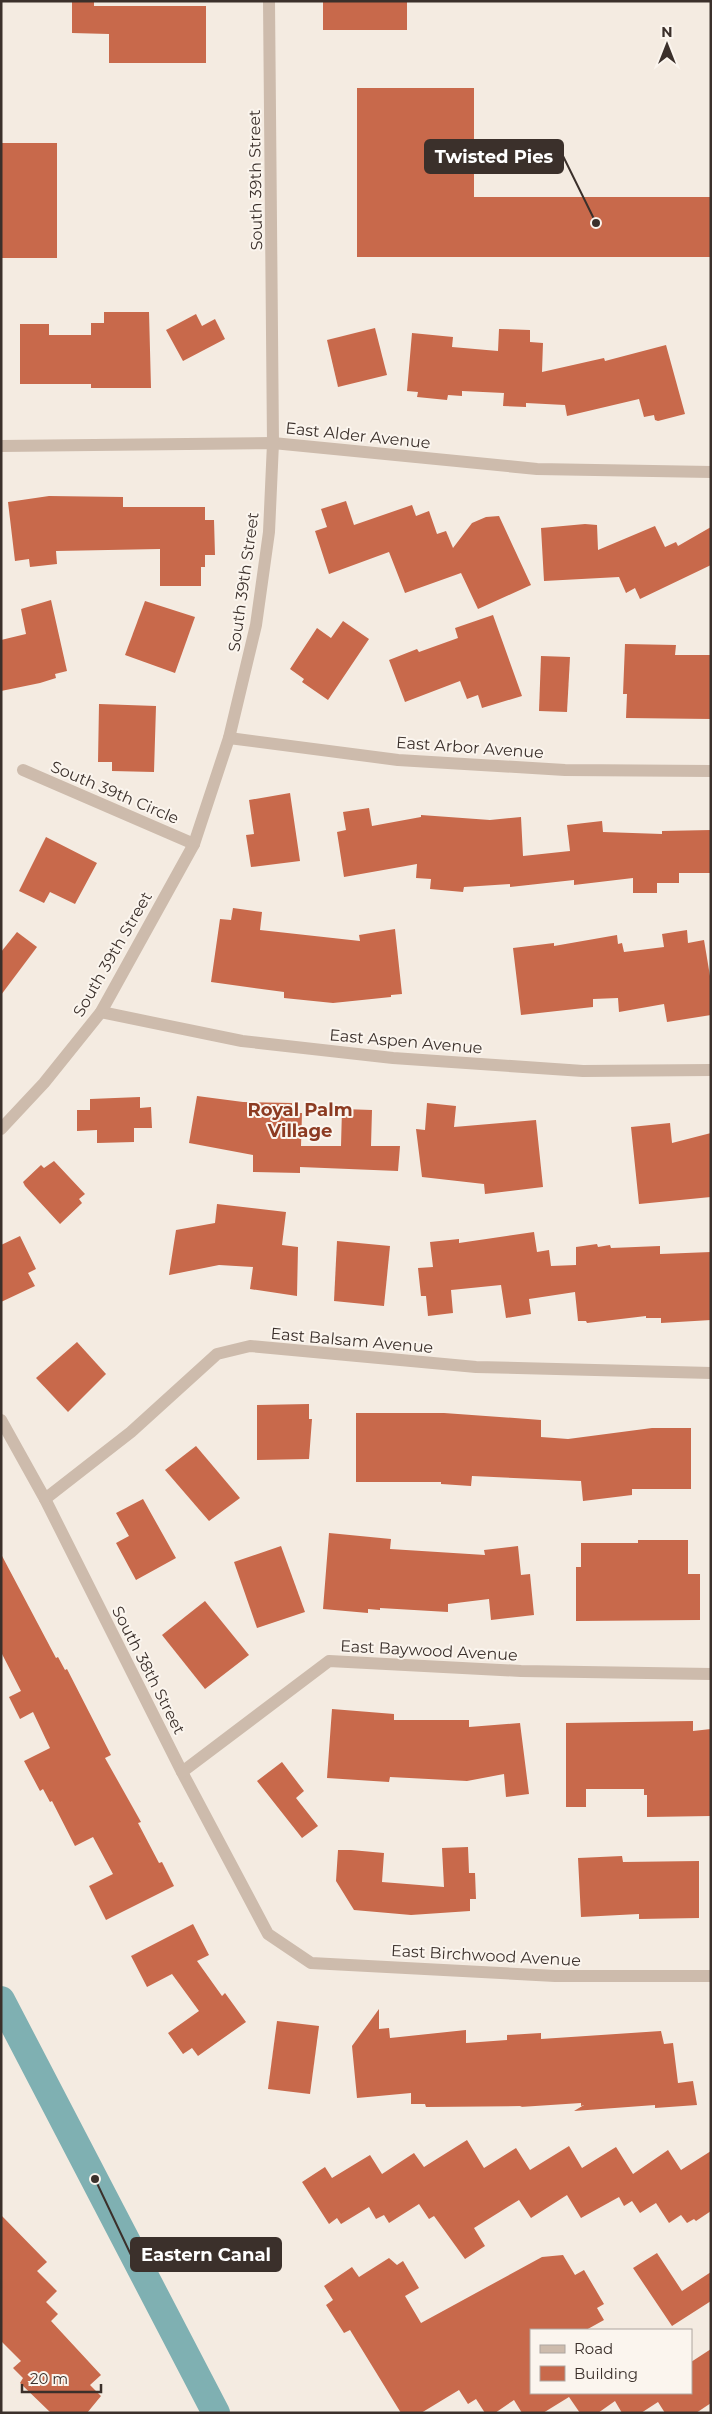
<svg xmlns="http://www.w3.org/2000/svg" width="712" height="2414" viewBox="0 0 712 2414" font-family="Montserrat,sans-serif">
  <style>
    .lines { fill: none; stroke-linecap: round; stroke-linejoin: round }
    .canal { stroke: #7fb0b2; stroke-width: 28 }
    .building { fill: #c8694b }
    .street { stroke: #cdbbac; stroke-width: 12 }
    .labels { text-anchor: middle; stroke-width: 4; stroke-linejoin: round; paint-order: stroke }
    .street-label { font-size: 16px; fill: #3b302b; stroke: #fbf5ee }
    .neighbourhood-label { font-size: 18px; font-weight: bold; fill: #8c3b22; stroke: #fbf5ee }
    .leader { fill: none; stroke: #3b302b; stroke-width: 2 }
    .callout-dot { fill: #3b302b; stroke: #fbf5ee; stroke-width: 2 }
    .callout { fill: #3b302b; stroke: #3b302b; stroke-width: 2 }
    .callout-label { font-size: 18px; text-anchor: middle; font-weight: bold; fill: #fff }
  </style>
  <rect width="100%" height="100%" fill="#f4ebe1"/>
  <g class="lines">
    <polyline class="canal" points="1,2000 216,2413"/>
  </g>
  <g class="building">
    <polygon points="72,1 94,1 94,6 206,6 206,63 109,63 109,34 72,33"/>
    <rect x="323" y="1" width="84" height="29"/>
    <polygon points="357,88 474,88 474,197 711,197 711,257 357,257"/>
    <rect x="1" y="143" width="56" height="115"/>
    <polygon points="104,312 149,312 151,388 91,388 91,384 20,384 20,324 49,324 49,335 91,335 91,323 104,323"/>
    <polygon points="196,314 202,326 215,319 225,339 183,361 166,330"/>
    <polygon points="375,328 387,375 338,387 327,340"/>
    <polygon points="499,329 530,330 530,342 543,343 542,372 604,358 605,361 666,345 685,414 658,421 655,420 654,415 644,417 639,399 567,416 565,405 526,403 526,407 503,406 504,393 462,391 462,396 448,395 447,400 417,397 418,392 407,391 412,333 453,337 452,347 498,351"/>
    <polygon points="49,496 123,497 123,507 205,507 205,520 214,520 215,555 205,555 205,567 201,567 201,586 160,586 160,549 56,551 57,564 30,567 29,559 15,561 8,502"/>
    <polygon points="346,501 354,525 412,505 416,516 429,511 437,534 446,531 453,548 472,523 486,517 499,516 531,585 478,609 461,573 405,593 389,552 329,574 315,531 327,527 321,509"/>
    <polygon points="585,524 597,525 598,550 655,526 665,547 676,542 678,546 711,527 711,565 640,599 635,588 626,593 619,577 544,581 541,528"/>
    <polygon points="51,600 67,671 55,674 56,678 40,683 1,691 1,640 26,634 21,609"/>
    <polygon points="145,601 195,617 175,673 125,655"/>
    <polygon points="493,615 522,696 482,708 478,695 467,699 460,681 405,702 389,660 417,649 419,652 458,638 455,628"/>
    <polygon points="343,621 369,639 328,700 302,682 304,679 290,669 317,628 331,638"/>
    <polygon points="625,644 676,645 675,655 711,655 711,719 626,718 627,694 623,694"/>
    <polygon points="541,656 570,657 567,712 539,711"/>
    <polygon points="99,704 156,706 154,772 112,771 112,762 98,762"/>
    <polygon points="290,793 300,861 251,867 246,835 254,834 249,800"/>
    <polygon points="369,808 372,826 421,817 421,815 490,820 521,817 523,856 570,851 567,825 602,821 603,832 662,834 662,831 711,830 711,873 679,873 679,883 657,883 657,893 633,893 633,878 574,885 574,880 510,887 510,884 464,887 463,892 430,889 431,879 416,878 417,864 344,877 337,832 346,830 343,812"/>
    <polygon points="46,837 97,863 75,904 50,892 44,903 19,891"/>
    <polygon points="233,908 262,912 260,930 360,941 359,935 395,929 402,994 391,995 391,997 333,1003 284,998 284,992 211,982 220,919 231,920"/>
    <polygon points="687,930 688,943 704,940 711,982 711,1015 667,1022 664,1004 619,1012 618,998 593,999 593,1007 521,1015 513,948 554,943 554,946 617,935 618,944 622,943 624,952 664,947 662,934"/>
    <polygon points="17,932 37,947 1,995 1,952"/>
    <polygon points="197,1096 243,1102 292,1103 292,1113 302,1113 301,1146 341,1146 342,1109 372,1110 371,1146 400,1146 398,1171 300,1167 300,1173 253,1172 253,1155 189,1143"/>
    <polygon points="140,1097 140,1108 151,1107 152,1128 134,1128 134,1142 97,1143 97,1130 77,1131 77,1110 90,1110 90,1099"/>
    <polygon points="427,1103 456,1106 454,1127 536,1120 543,1187 485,1194 484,1184 422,1177 416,1129 425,1130"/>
    <polygon points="670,1123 672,1143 711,1133 711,1197 639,1204 631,1127"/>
    <polygon points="54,1161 85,1194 79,1199 82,1203 60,1224 25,1186 23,1182 41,1165 44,1168"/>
    <polygon points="217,1204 286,1212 282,1245 298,1247 297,1296 250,1289 253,1267 219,1265 169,1275 176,1230 215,1223"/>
    <polygon points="534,1232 537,1252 549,1250 551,1266 576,1265 576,1247 597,1244 598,1247 610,1245 611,1248 660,1246 660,1254 711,1252 711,1320 661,1323 661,1318 646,1318 646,1316 587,1323 586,1321 578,1321 575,1292 529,1299 531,1314 506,1318 501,1285 451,1290 453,1313 428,1316 426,1296 421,1296 418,1268 433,1267 430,1242 459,1239 459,1243"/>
    <polygon points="20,1236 36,1269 28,1273 35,1286 1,1302 1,1245"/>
    <polygon points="337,1241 390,1246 384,1306 334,1301"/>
    <polygon points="77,1342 106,1374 68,1412 36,1378"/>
    <polygon points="309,1404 309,1419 312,1419 309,1459 257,1460 257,1405"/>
    <polygon points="356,1413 444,1413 541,1420 541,1437 568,1439 652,1428 691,1428 691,1489 632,1489 632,1495 583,1501 581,1481 472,1476 471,1486 441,1484 441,1482 356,1482"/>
    <polygon points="196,1446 240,1498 209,1521 165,1470"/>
    <polygon points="143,1499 176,1558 136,1580 116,1543 129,1536 116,1513"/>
    <polygon points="329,1533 391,1539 390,1549 485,1555 484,1550 518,1546 521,1575 530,1574 534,1615 491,1620 489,1599 448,1604 448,1612 380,1608 380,1610 368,1609 368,1613 323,1609"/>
    <polygon points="638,1540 688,1540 688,1574 700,1574 700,1620 576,1621 576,1567 581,1567 581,1543 638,1543"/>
    <polygon points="281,1546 305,1612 257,1628 234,1562"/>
    <polygon points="1,1554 56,1658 58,1657 65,1670 67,1669 111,1755 105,1758 141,1822 138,1823 159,1863 162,1862 174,1886 106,1920 89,1886 113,1874 93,1837 75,1846 52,1801 50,1802 43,1789 40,1791 24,1761 50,1748 33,1712 20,1719 9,1697 21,1691 1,1652"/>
    <polygon points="205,1601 249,1655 205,1689 162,1635"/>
    <polygon points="332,1709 394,1714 394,1720 469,1720 469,1727 520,1723 529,1794 506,1797 504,1774 467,1781 390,1777 389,1782 327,1778"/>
    <polygon points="693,1721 693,1731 711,1729 711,1816 647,1817 647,1795 644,1795 644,1789 586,1789 586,1807 566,1807 566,1723"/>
    <polygon points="282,1762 304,1791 296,1798 318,1826 302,1838 257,1781"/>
    <polygon points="468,1847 469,1873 475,1873 476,1899 470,1899 470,1911 411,1915 354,1910 336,1881 338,1850 351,1850 384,1853 382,1882 444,1887 442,1848"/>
    <polygon points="622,1856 623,1862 699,1861 699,1918 639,1919 639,1914 581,1917 578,1858"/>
    <polygon points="193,1924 209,1955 197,1961 222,1996 225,1993 246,2022 198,2056 192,2048 183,2054 168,2033 199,2011 172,1974 147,1987 131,1956"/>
    <polygon points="379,2009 379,2029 389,2028 390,2038 466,2030 466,2043 507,2040 507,2035 541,2033 541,2039 661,2031 664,2044 673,2043 678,2083 693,2081 697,2105 655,2108 655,2105 574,2111 584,2105 581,2106 581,2103 520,2107 522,2106 426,2107 425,2104 411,2104 411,2093 357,2098 352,2046"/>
    <polygon points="277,2021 319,2026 310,2094 268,2089"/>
    <polygon points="467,2140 484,2168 516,2148 530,2170 569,2146 582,2168 616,2147 633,2174 668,2150 681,2170 711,2151 711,2211 696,2221 694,2219 687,2223 681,2215 669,2223 656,2203 640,2213 632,2201 624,2206 619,2197 581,2218 567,2195 531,2218 519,2200 474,2228 485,2246 465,2259 434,2216 429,2219 419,2204 389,2223 384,2215 376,2219 369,2207 341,2224 337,2218 329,2224 302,2182 325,2167 332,2178 370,2155 382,2174 414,2153 424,2167"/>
    <polygon points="1,2215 47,2262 37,2271 57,2291 46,2302 58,2314 51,2321 101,2375 90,2385 101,2396 87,2413 51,2413 20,2383 23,2378 13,2368 21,2361 1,2341"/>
    <polygon points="657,2253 682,2291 711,2272 711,2301 672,2326 633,2268"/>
    <polygon points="563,2255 575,2275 584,2270 604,2304 597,2308 604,2320 586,2330 531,2330 531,2393 691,2393 691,2362 711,2349 711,2403 696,2413 665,2413 658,2402 641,2413 622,2413 615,2401 598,2413 580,2413 569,2397 543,2413 522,2413 514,2400 495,2413 485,2413 476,2399 468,2404 459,2390 421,2413 401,2413 350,2330 344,2333 326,2305 333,2300 324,2286 352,2267 359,2277 389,2258 397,2265 403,2261 419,2288 405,2296 421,2323 542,2257"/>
  </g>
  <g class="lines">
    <g class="street">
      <polyline points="1,446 273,443 537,469 711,472"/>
      <polyline points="229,738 398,760 565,770 711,771"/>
      <polyline points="23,770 194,844"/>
      <polyline points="101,1012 242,1041 393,1058 583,1071 711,1070"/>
      <polyline points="1,1129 44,1083 101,1012 194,844 229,738 256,625 269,532 273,443 269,1"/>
      <polyline points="1,1420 45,1499 182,1772 268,1934 311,1963 555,1976 711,1976"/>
      <polyline points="45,1499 131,1432 217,1354 250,1346 476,1367 711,1373"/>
      <polyline points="182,1772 329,1661 521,1671 711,1674"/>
    </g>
  </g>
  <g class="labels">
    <g class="street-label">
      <text transform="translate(255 180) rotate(-91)" y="6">South 39th Street</text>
      <text transform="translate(358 435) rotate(6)" y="6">East Alder Avenue</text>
      <text transform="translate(243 582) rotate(-82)" y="6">South 39th Street</text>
      <text transform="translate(470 747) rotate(4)" y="6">East Arbor Avenue</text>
      <text transform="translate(115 792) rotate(23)" y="6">South 39th Circle</text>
      <text transform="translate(112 954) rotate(-60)" y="6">South 39th Street</text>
      <text transform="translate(406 1041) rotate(5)" y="6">East Aspen Avenue</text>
      <text transform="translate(352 1340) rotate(5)" y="6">East Balsam Avenue</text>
      <text transform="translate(429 1650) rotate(3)" y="6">East Baywood Avenue</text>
      <text transform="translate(149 1670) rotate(63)" y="6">South 38th Street</text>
      <text transform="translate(486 1955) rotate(3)" y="6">East Birchwood Avenue</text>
    </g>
    <g class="neighbourhood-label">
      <text x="300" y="1116">Royal Palm<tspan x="300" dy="21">Village</tspan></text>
    </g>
  </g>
  <path class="leader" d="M596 223L563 156M95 2179L131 2255"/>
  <g class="callout-dot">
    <circle cx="596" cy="223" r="5"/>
    <circle cx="95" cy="2179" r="5"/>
  </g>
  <g class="callout">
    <rect x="425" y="140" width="138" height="33" rx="5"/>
    <rect x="131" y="2238" width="150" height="33" rx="5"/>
  </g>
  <g class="callout-label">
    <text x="494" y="163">Twisted Pies</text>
    <text x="206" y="2261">Eastern Canal</text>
  </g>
  <rect width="712" height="2414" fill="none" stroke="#3b302b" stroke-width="5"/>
  <rect x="530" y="2329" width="162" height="65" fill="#fbf5ee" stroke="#aea6a0"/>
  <rect x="540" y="2345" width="25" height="8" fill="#cdbbac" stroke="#aea6a0"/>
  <text x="574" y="2354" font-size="15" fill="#3b302b">Road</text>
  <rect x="540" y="2366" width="25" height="15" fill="#c8694b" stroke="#aea6a0"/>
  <text x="574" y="2379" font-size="15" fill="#3b302b">Building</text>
  <g transform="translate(667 45)" stroke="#fbf5ee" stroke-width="4" paint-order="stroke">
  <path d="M0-4L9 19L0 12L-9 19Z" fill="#3b302b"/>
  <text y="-8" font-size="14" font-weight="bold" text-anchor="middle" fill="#3b302b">N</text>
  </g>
  <path d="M22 2384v8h79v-8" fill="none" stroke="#3b302b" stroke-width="2.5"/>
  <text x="30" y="2384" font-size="15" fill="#3b302b" stroke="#fbf5ee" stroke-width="4" paint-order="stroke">20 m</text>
</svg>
